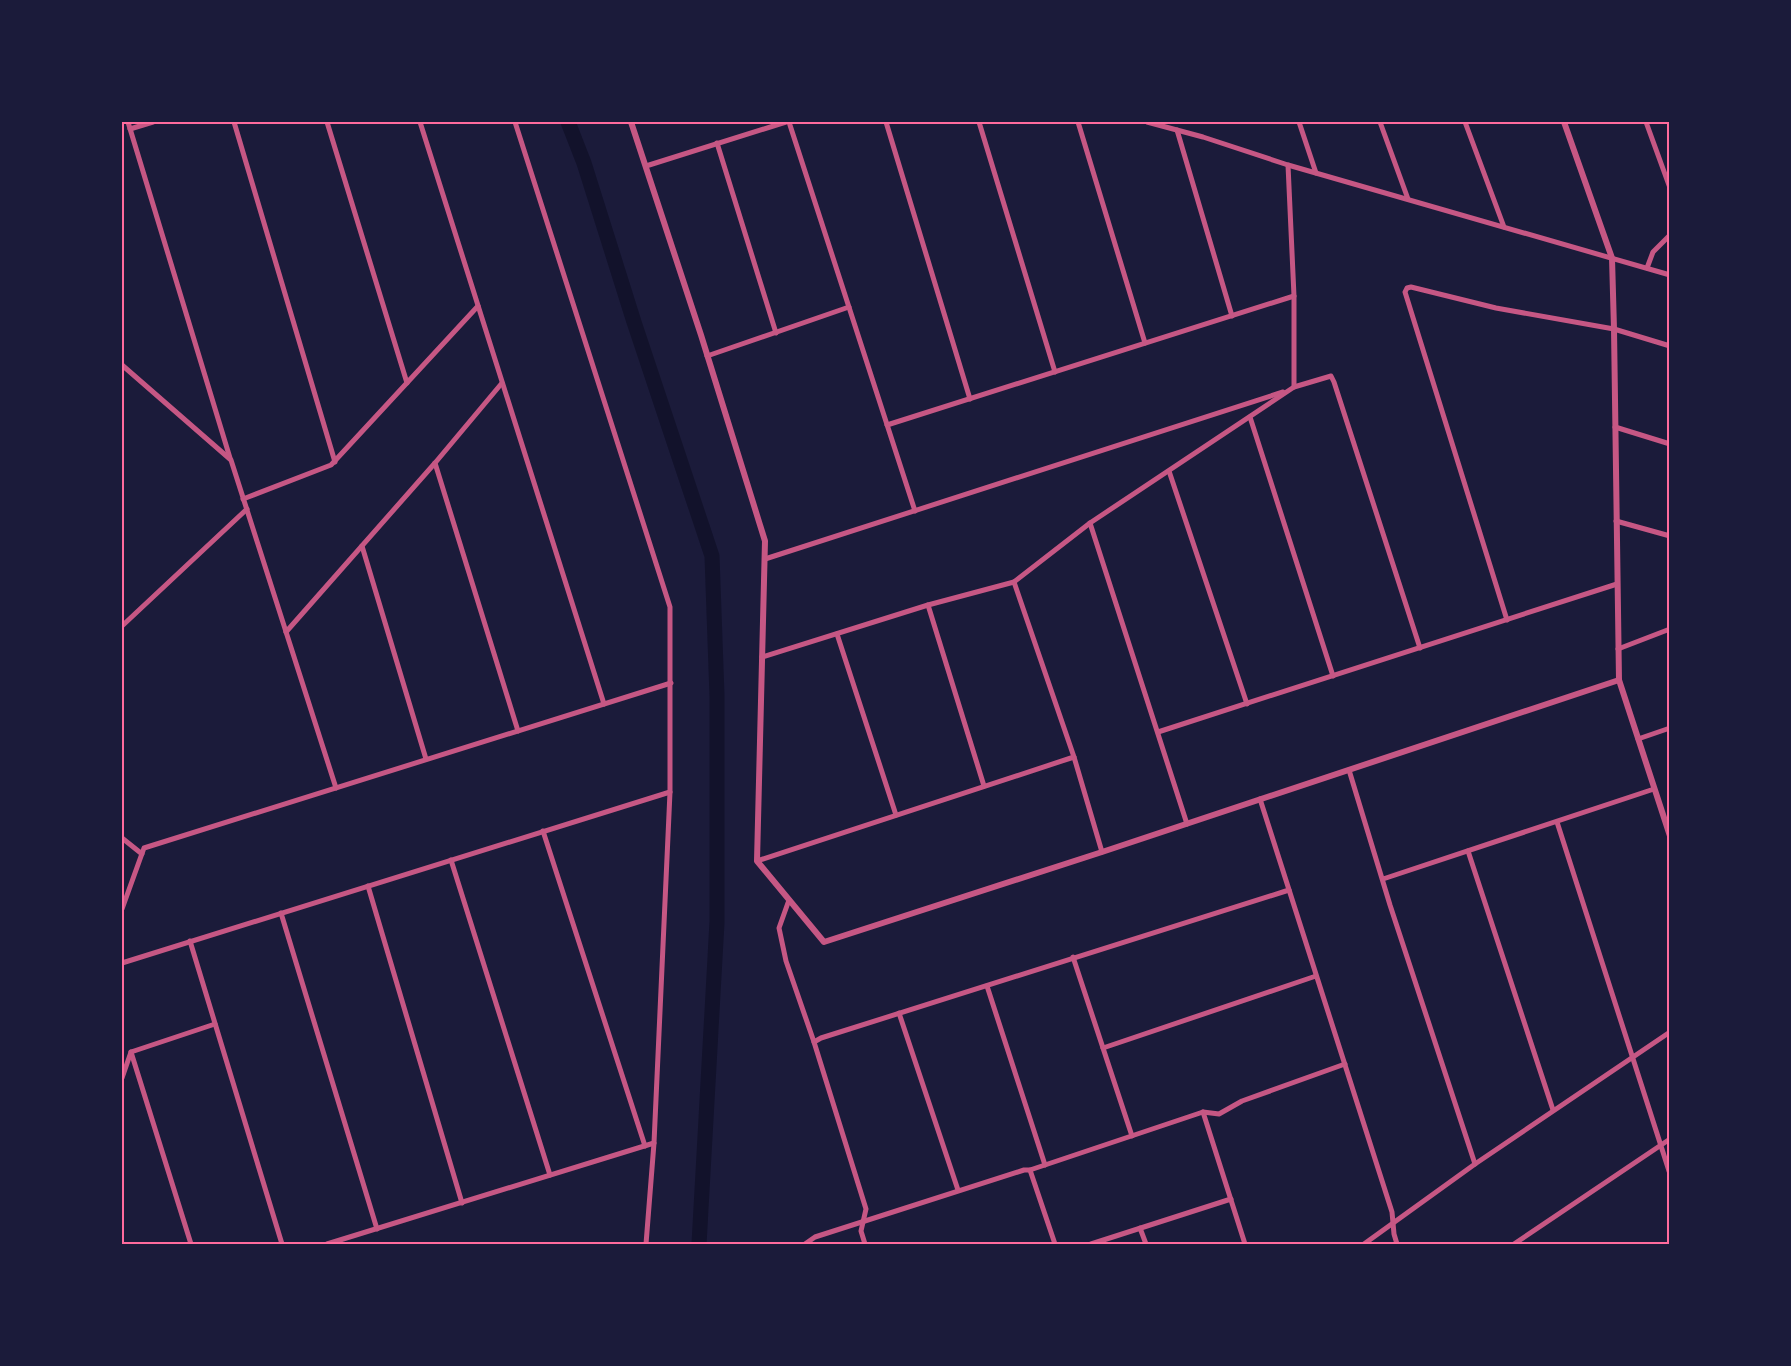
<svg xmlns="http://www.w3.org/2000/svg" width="1791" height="1366" viewBox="0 0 1791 1366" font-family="Commissioner,sans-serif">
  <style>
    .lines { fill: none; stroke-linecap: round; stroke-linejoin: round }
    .river { stroke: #12122b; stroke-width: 15 }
    .minor { stroke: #c65784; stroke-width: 5 }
    .tertiary { stroke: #c65784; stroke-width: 6 }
    .neatline { fill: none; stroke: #ff6b9d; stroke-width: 2 }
  </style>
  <rect width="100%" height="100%" fill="#1b1b3a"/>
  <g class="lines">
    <polyline class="river" points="568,122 584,163 634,322 712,556 717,696 717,922 699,1244"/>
    <g class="minor">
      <polyline points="128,122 230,458"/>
      <polyline points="234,122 335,462"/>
      <polyline points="327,122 407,383"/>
      <polyline points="420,122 604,704"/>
      <polyline points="515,122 670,607 670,792 654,1143 646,1244"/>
      <polyline points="789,122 915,511"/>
      <polyline points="886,122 970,399"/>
      <polyline points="979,122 1055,372"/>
      <polyline points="1078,122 1145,343"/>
      <polyline points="1147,122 1203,137 1288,165 1670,275"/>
      <polyline points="1299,122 1316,173"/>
      <polyline points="1380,122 1408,199"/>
      <polyline points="1465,122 1504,227"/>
      <polyline points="1646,122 1670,188"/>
      <polyline points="130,129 153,122"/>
      <polyline points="1177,130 1232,316"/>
      <polyline points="717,143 776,333"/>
      <polyline points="646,166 786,122"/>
      <polyline points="1647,268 1653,252 1670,235"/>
      <polyline points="707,356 849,307"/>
      <polyline points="122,365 231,460 336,788"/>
      <polyline points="1294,387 1331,376 1334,382 1420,648"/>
      <polyline points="1250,417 1333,676"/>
      <polyline points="887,425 1294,296"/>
      <polyline points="1615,427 1670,444"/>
      <polyline points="435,463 518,731"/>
      <polyline points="1169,471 1247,704"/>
      <polyline points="243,499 331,465 478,306"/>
      <polyline points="1616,521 1670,536"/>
      <polyline points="1090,523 1187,824"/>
      <polyline points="362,546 426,759"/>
      <polyline points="765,559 1283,392"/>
      <polyline points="928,605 984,786"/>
      <polyline points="1507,620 1405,292 1407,288 1411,287 1496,308 1614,329 1670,346"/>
      <polyline points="122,626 247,509"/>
      <polyline points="286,632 435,463 502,383"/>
      <polyline points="837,634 896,815"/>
      <polyline points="1618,649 1670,629"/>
      <polyline points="762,657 928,605 1014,582"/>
      <polyline points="1158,732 1617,584"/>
      <polyline points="1638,739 1670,728"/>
      <polyline points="1349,770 1390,905 1475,1164"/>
      <polyline points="1260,799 1392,1212 1394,1234 1397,1244"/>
      <polyline points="1557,822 1670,1174"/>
      <polyline points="543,831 645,1146"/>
      <polyline points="122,838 142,854"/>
      <polyline points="1468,851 1553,1110"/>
      <polyline points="1102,852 1074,757 1014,582 1090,523 1294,387 1294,296 1288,165"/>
      <polyline points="451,860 550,1175"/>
      <polyline points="757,861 1074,757"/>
      <polyline points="1383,879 1654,789"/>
      <polyline points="368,886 462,1203"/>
      <polyline points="789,900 779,928 786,961 814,1042 866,1209 861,1231 865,1244"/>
      <polyline points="122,909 144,848 671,683"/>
      <polyline points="281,913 377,1229"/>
      <polyline points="190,941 282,1244"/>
      <polyline points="1073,957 1132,1136"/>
      <polyline points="122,963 670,792"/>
      <polyline points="987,986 1045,1165"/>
      <polyline points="899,1013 958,1190"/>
      <polyline points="814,1042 821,1038 1289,890"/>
      <polyline points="1103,1048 1316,976"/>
      <polyline points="131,1052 191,1244"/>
      <polyline points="122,1078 131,1052 215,1024"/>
      <polyline points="1203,1112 1245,1244"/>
      <polyline points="1030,1170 1055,1244"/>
      <polyline points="1140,1228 1146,1244"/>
      <polyline points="327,1244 654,1143"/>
      <polyline points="805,1244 815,1237 1024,1170 1030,1170 1203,1112 1219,1114 1242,1101 1345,1064"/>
      <polyline points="1091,1244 1231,1199"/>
      <polyline points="1364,1244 1475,1164 1670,1032"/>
      <polyline points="1514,1244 1670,1139"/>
    </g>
    <g class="tertiary">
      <polyline points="631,122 701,335 765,541 757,861 824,942 1102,852 1619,680"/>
      <polyline points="1564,122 1612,258 1614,329 1619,680 1670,836"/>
    </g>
  </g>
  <rect width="1791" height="1366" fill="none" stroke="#1b1b3a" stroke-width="246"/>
  <rect x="123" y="123" width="1545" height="1120" class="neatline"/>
</svg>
